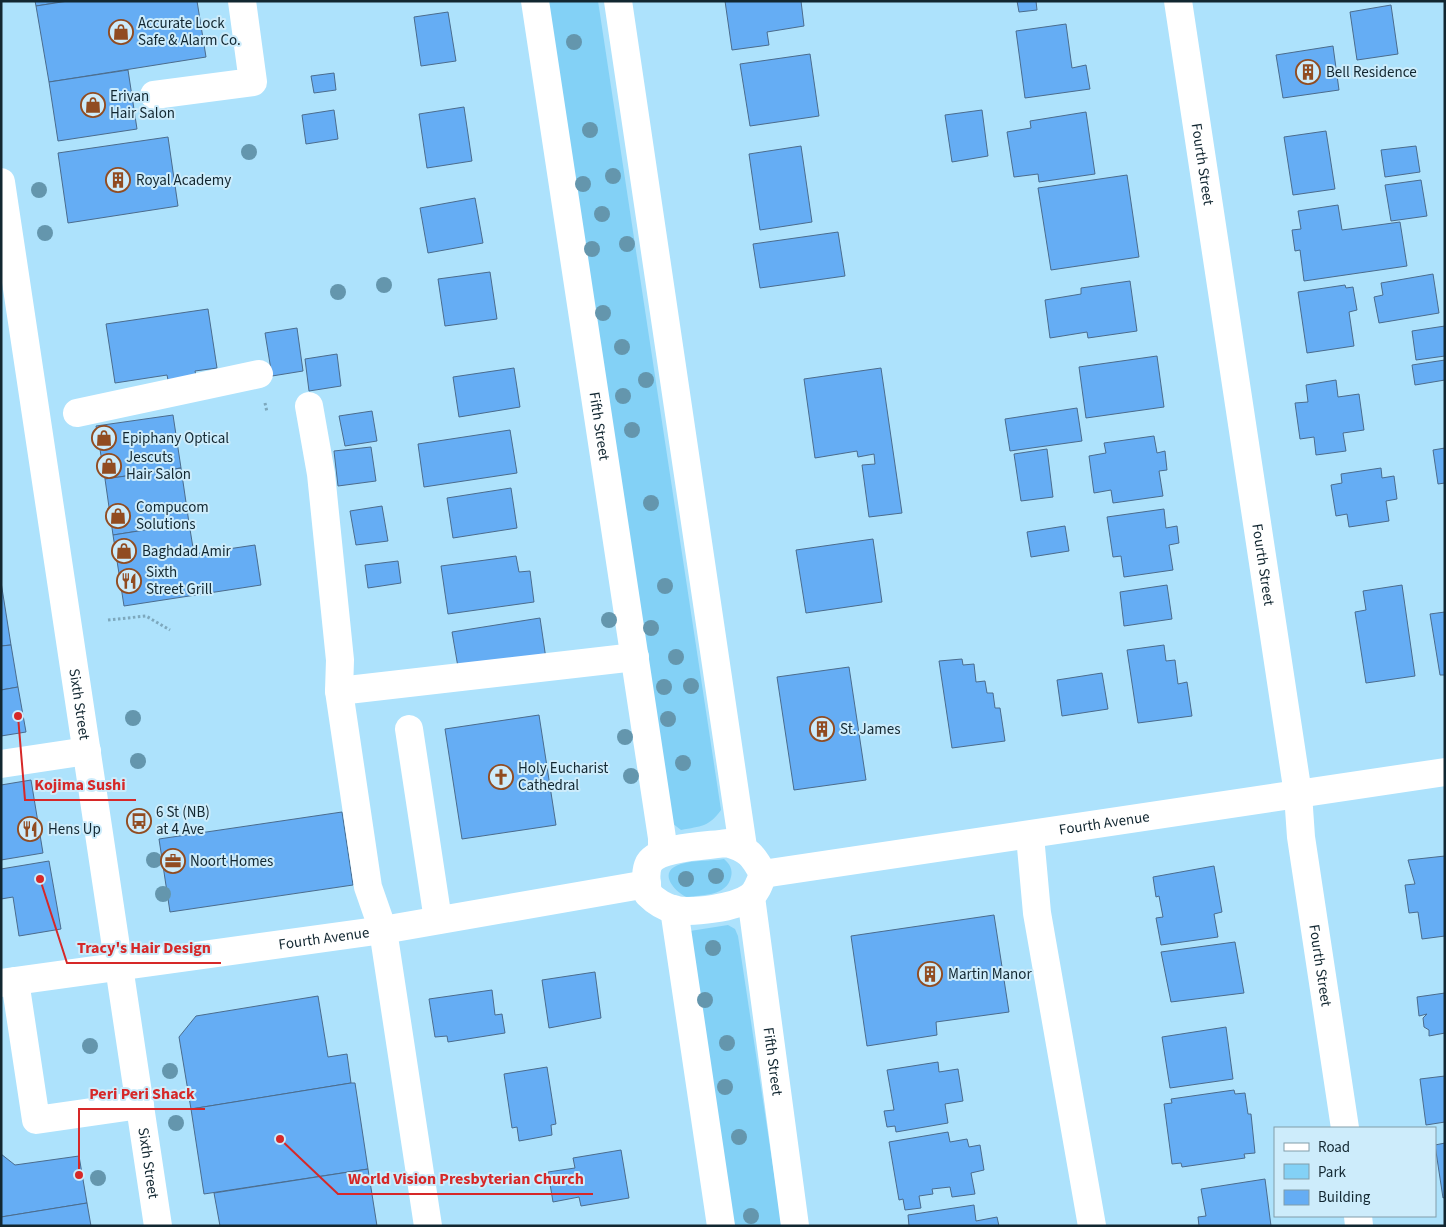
<svg xmlns="http://www.w3.org/2000/svg" width="1446" height="1227" viewBox="0 0 1446 1227" font-family="'Source Sans 3',sans-serif">
  <style>
    .green { fill: #83d1f6 }
    .building { fill: #65adf4; stroke: #4b6c8d }
    .lines { fill: none; stroke-linecap: round; stroke-linejoin: round }
    .path { stroke: #7da8bd; stroke-width: 3; stroke-dasharray: 2.5 2.5; stroke-linecap: butt }
    .minor { stroke: #fff; stroke-width: 28 }
    .tree { fill: #6496ad }
    .labels { text-anchor: middle; stroke-width: 4; stroke-linejoin: round; paint-order: stroke }
    .poi-label { font-size: 15px; fill: #122731; stroke: #cdecfb; text-anchor: start }
    .street-label { font-size: 15px; fill: #122731; stroke: #cdecfb }
    .leader { fill: none; stroke: #d62828; stroke-width: 2 }
    .callout-dot { fill: #d62828; stroke: #cdecfb; stroke-width: 2 }
    .callout-label { font-size: 16px; text-anchor: middle; font-weight: bold; fill: #d62828; stroke: #cdecfb; stroke-width: 4; stroke-linejoin: round; paint-order: stroke }
  </style>
  <rect width="100%" height="100%" fill="#ade2fc"/>
  <g class="green">
    <path d="M545,1H598L721,810C709,827 701,826 681,830L672,823Z"/>
    <path d="M724,859C730,864 733,870 731,877C727,896 702,895 686,897C673,890 657,871 681,864C694,860 711,861 724,859Z"/>
    <polygon points="728,925 735,929 738,936 782,1226 727,1226 690,931"/>
  </g>
  <g class="building">
    <polygon points="35,1 68,1 36,6"/>
    <polygon points="68,1 197,1 206,57 49,82 36,6"/>
    <polygon points="725,1 801,1 804,26 767,32 769,45 732,50"/>
    <polygon points="1017,1 1036,1 1037,10 1019,12"/>
    <polygon points="1391,5 1398,54 1357,60 1350,12"/>
    <polygon points="448,12 456,61 421,66 414,17"/>
    <polygon points="1066,24 1072,68 1086,65 1090,89 1025,98 1016,31"/>
    <polygon points="1333,46 1339,90 1283,98 1276,55"/>
    <polygon points="810,54 819,116 750,126 740,64"/>
    <polygon points="128,70 137,129 58,141 49,82"/>
    <polygon points="334,73 336,90 314,93 311,76"/>
    <polygon points="464,107 472,161 427,168 419,114"/>
    <polygon points="334,110 338,139 306,144 302,115"/>
    <polygon points="982,110 988,156 952,162 945,115"/>
    <polygon points="1086,112 1095,174 1039,182 1038,174 1014,177 1007,132 1031,128 1030,121"/>
    <polygon points="1326,131 1335,189 1293,195 1284,137"/>
    <polygon points="168,137 178,206 68,223 58,153"/>
    <polygon points="801,146 812,222 760,230 749,154"/>
    <polygon points="1416,146 1420,172 1385,177 1381,150"/>
    <polygon points="1127,175 1139,257 1051,270 1038,188"/>
    <polygon points="1421,180 1427,216 1391,221 1385,185"/>
    <polygon points="475,198 483,243 428,253 420,208"/>
    <polygon points="1338,205 1342,230 1400,222 1407,266 1304,281 1300,250 1295,251 1292,230 1301,229 1298,211"/>
    <polygon points="838,232 845,276 760,288 753,244"/>
    <polygon points="490,272 497,319 445,326 438,279"/>
    <polygon points="1433,274 1439,313 1379,323 1374,297 1383,295 1381,283"/>
    <polygon points="1130,281 1137,331 1088,338 1087,332 1050,338 1045,300 1081,294 1081,288"/>
    <polygon points="1345,285 1346,288 1353,287 1357,310 1349,312 1354,346 1307,353 1298,292"/>
    <polygon points="208,309 217,368 195,371 196,376 168,380 167,375 115,383 106,324"/>
    <polygon points="1445,326 1445,356 1416,360 1412,331"/>
    <polygon points="297,328 303,371 272,376 265,333"/>
    <polygon points="337,354 341,386 309,391 305,359"/>
    <polygon points="1157,356 1164,407 1086,418 1079,367"/>
    <polygon points="1445,360 1445,380 1415,385 1412,365"/>
    <polygon points="514,368 520,407 459,417 453,377"/>
    <polygon points="881,368 902,513 869,517 862,465 875,464 874,454 858,457 857,451 815,458 804,379"/>
    <polygon points="1336,380 1338,397 1359,394 1364,430 1343,433 1346,451 1316,455 1314,437 1300,439 1295,403 1308,402 1306,385"/>
    <polygon points="1077,408 1082,441 1010,451 1005,419"/>
    <polygon points="372,411 377,441 345,446 339,416"/>
    <polygon points="173,415 181,468 105,479 96,426"/>
    <polygon points="510,430 517,473 424,487 418,444"/>
    <polygon points="1154,436 1157,453 1165,451 1167,470 1159,471 1163,496 1113,503 1111,490 1094,493 1089,456 1106,453 1104,443"/>
    <polygon points="371,447 376,481 338,486 334,451"/>
    <polygon points="1445,448 1445,483 1438,484 1433,450"/>
    <polygon points="1047,449 1053,497 1021,501 1014,454"/>
    <polygon points="181,468 189,523 113,535 105,479"/>
    <polygon points="1381,468 1382,478 1394,476 1397,499 1386,501 1389,521 1349,527 1347,514 1336,516 1331,485 1342,483 1341,474"/>
    <polygon points="511,488 517,528 453,538 447,498"/>
    <polygon points="382,506 388,541 356,545 350,511"/>
    <polygon points="1164,509 1166,528 1177,526 1179,543 1169,545 1173,570 1124,577 1121,556 1113,557 1107,517"/>
    <polygon points="189,523 194,554 255,545 261,585 124,606 113,535"/>
    <polygon points="1065,526 1069,551 1031,557 1027,532"/>
    <polygon points="873,539 882,602 806,613 796,550"/>
    <polygon points="516,556 519,572 530,571 534,602 448,614 441,566"/>
    <polygon points="398,561 401,583 368,588 365,565"/>
    <polygon points="1,582 11,645 1,646"/>
    <polygon points="1167,585 1172,619 1124,626 1120,592"/>
    <polygon points="1402,585 1415,676 1366,683 1355,612 1366,610 1363,591"/>
    <polygon points="1445,612 1445,675 1440,675 1430,614"/>
    <polygon points="540,618 546,659 459,673 452,632"/>
    <polygon points="11,645 18,687 1,690 1,646"/>
    <polygon points="1164,645 1166,661 1175,660 1178,684 1187,682 1192,716 1138,723 1127,650"/>
    <polygon points="962,659 963,665 974,664 976,682 985,681 987,693 993,693 995,708 1000,708 1005,741 952,748 939,661"/>
    <polygon points="849,667 866,780 794,790 777,677"/>
    <polygon points="1102,673 1108,709 1062,716 1057,680"/>
    <polygon points="18,687 26,732 1,736 1,690"/>
    <polygon points="539,715 556,825 462,839 445,729"/>
    <polygon points="31,780 43,853 1,860 1,785"/>
    <polygon points="342,812 353,885 170,912 159,839"/>
    <polygon points="1445,856 1445,936 1422,939 1418,912 1409,913 1405,885 1415,884 1408,860"/>
    <polygon points="49,861 61,929 19,936 13,897 1,899 1,869"/>
    <polygon points="1214,866 1222,912 1214,914 1218,937 1161,945 1156,918 1163,917 1159,896 1156,897 1153,877"/>
    <polygon points="994,915 1009,1012 936,1022 937,1035 867,1046 851,936"/>
    <polygon points="1235,942 1244,993 1171,1002 1161,952"/>
    <polygon points="595,972 601,1018 549,1028 542,980"/>
    <polygon points="492,990 495,1015 502,1014 505,1033 448,1042 447,1036 435,1037 429,999"/>
    <polygon points="1445,993 1445,1033 1429,1036 1429,1030 1424,1027 1423,1018 1427,1014 1419,1016 1417,997"/>
    <polygon points="318,996 328,1057 347,1054 351,1083 191,1109 179,1037 196,1016"/>
    <polygon points="1226,1027 1233,1079 1170,1088 1162,1037"/>
    <polygon points="938,1062 939,1072 958,1069 963,1101 945,1104 948,1123 896,1132 895,1126 887,1127 884,1111 894,1110 887,1070"/>
    <polygon points="547,1067 556,1124 551,1125 552,1135 519,1141 517,1127 512,1128 504,1074"/>
    <polygon points="1445,1076 1445,1122 1426,1125 1420,1079"/>
    <polygon points="351,1083 355,1083 368,1169 204,1194 191,1109"/>
    <polygon points="1234,1090 1235,1094 1245,1093 1248,1114 1251,1114 1255,1153 1244,1154 1245,1158 1182,1167 1181,1163 1172,1164 1164,1104 1172,1103 1171,1099"/>
    <polygon points="948,1132 950,1142 967,1139 969,1147 980,1145 984,1170 971,1173 975,1194 952,1197 950,1187 932,1189 933,1194 919,1196 921,1208 905,1210 903,1199 899,1200 889,1142"/>
    <polygon points="1445,1143 1445,1197 1443,1198 1435,1145"/>
    <polygon points="621,1150 629,1198 581,1206 579,1197 553,1202 548,1172 575,1168 573,1158"/>
    <polygon points="1,1154 15,1165 79,1156 87,1203 1,1217"/>
    <polygon points="368,1169 377,1226 220,1226 214,1193"/>
    <polygon points="1265,1179 1271,1226 1199,1226 1198,1217 1206,1216 1201,1189"/>
    <polygon points="87,1203 91,1226 1,1226 1,1217"/>
    <polygon points="974,1205 976,1221 997,1217 999,1226 909,1226 908,1215"/>
  </g>
  <g class="lines">
    <g class="path">
      <polyline points="265,403 267,412"/>
      <polyline points="108,620 146,616 170,630"/>
    </g>
    <g class="minor">
      <path id="s1" d="M535,1L662,838V852"/>
      <polyline points="618,1 743,847"/>
      <path id="s2" d="M1178,1L1298,794L1301,837L1345,1128"/>
      <polyline points="154,95 253,82 242,1"/>
      <path id="s3" d="M1,182L158,1226"/>
      <polyline points="309,406 321,474 340,660 339,691 368,887 383,930 428,1226"/>
      <polyline points="77,413 259,374"/>
      <polyline points="339,691 635,657"/>
      <polyline points="409,729 438,920"/>
      <polyline points="1,764 87,751"/>
      <polyline points="1030,836 1037,913 1092,1226"/>
      <path d="M727,843C748,849 753,855 763,874C760,882 757,892 750,897C735,908 693,913 675,910C664,907 655,901 648,894C647,884 644,873 649,863C660,846 708,846 727,843Z"/>
      <path id="s4" d="M763,874L1445,772"/>
      <path id="s5" d="M751,897L795,1226"/>
      <polyline points="674,909 721,1226"/>
      <polyline points="15,981 36,1120 140,1105"/>
      <path id="s6" d="M1,983L383,930L647,884"/>
      <polyline points="1358,1216 1359,1226"/>
    </g>
  </g>
  <g class="tree">
    <circle cx="574" cy="42" r="8"/>
    <circle cx="590" cy="130" r="8"/>
    <circle cx="249" cy="152" r="8"/>
    <circle cx="613" cy="176" r="8"/>
    <circle cx="583" cy="184" r="8"/>
    <circle cx="39" cy="190" r="8"/>
    <circle cx="602" cy="214" r="8"/>
    <circle cx="45" cy="233" r="8"/>
    <circle cx="627" cy="244" r="8"/>
    <circle cx="592" cy="249" r="8"/>
    <circle cx="384" cy="285" r="8"/>
    <circle cx="338" cy="292" r="8"/>
    <circle cx="603" cy="313" r="8"/>
    <circle cx="622" cy="347" r="8"/>
    <circle cx="646" cy="380" r="8"/>
    <circle cx="623" cy="396" r="8"/>
    <circle cx="632" cy="430" r="8"/>
    <circle cx="651" cy="503" r="8"/>
    <circle cx="665" cy="586" r="8"/>
    <circle cx="609" cy="620" r="8"/>
    <circle cx="651" cy="628" r="8"/>
    <circle cx="676" cy="657" r="8"/>
    <circle cx="691" cy="686" r="8"/>
    <circle cx="664" cy="687" r="8"/>
    <circle cx="133" cy="718" r="8"/>
    <circle cx="668" cy="719" r="8"/>
    <circle cx="625" cy="737" r="8"/>
    <circle cx="138" cy="761" r="8"/>
    <circle cx="683" cy="763" r="8"/>
    <circle cx="631" cy="776" r="8"/>
    <circle cx="154" cy="860" r="8"/>
    <circle cx="716" cy="876" r="8"/>
    <circle cx="686" cy="879" r="8"/>
    <circle cx="163" cy="894" r="8"/>
    <circle cx="713" cy="948" r="8"/>
    <circle cx="705" cy="1000" r="8"/>
    <circle cx="727" cy="1043" r="8"/>
    <circle cx="90" cy="1046" r="8"/>
    <circle cx="170" cy="1071" r="8"/>
    <circle cx="725" cy="1087" r="8"/>
    <circle cx="176" cy="1123" r="8"/>
    <circle cx="739" cy="1137" r="8"/>
    <circle cx="98" cy="1178" r="8"/>
    <circle cx="751" cy="1216" r="8"/>
  </g>
  <defs>
    <symbol id="shop-ring" viewBox="-11 -11 22 22"><circle r="9.5" fill="#cdecfb" stroke="#914c21" stroke-width="1.5"/><path d="M-5-2.5h2.3a2.7 3.5 0 0 1 5.4 0H5L5.5 6h-11ZM-1.5-2.5h3a1.5 2.3 0 0 0-3 0Z" fill="#914c21"/></symbol>
    <symbol id="building-ring" viewBox="-11 -11 22 22"><circle r="9.5" fill="#cdecfb" stroke="#914c21" stroke-width="1.5"/><path d="M-4-6H4V6H1V3H-1V6H-4ZM-2.5-4.3h1.7v1.8h-1.7ZM.8-4.3h1.7v1.8H.8ZM-2.5-1h1.7V.8h-1.7ZM.8-1h1.7V.8H.8Z" fill="#914c21"/></symbol>
    <symbol id="restaurant-ring" viewBox="-11 -11 22 22"><circle r="9.5" fill="#cdecfb" stroke="#914c21" stroke-width="1.5"/><path d="M-5-6h1v4h1v-4h1v4h1v-4h1v5L-1.5 .5V6h-2V.5L-5-1ZM5-6V6H3V1.5H1.5Q1.5-4 5-6Z" fill="#914c21"/></symbol>
    <symbol id="church-ring" viewBox="-11 -11 22 22"><circle r="9.5" fill="#cdecfb" stroke="#914c21" stroke-width="1.5"/><path d="M-1.2-6h2.4v3.5h3.3v2.4h-3.3V6h-2.4V-.1h-3.3v-2.4h3.3Z" fill="#914c21"/></symbol>
    <symbol id="bus-ring" viewBox="-11 -11 22 22"><circle r="9.5" fill="#cdecfb" stroke="#914c21" stroke-width="1.5"/><path d="M-5-6H5V4H4V6H2V4H-2V6H-4V4H-5ZM-3.5-4V0h7V-4ZM-3.5 1.2v1.5H-2V1.2ZM2 1.2v1.5H3.5V1.2Z" fill="#914c21"/></symbol>
    <symbol id="office-ring" viewBox="-11 -11 22 22"><circle r="9.5" fill="#cdecfb" stroke="#914c21" stroke-width="1.5"/><path d="M-6-3h4V-5.5h4V-3h4V5H-6ZM-1-4.5V-3h2v-1.5ZM-6 0V1H6V0Z" fill="#914c21"/></symbol>
  </defs>
  <g fill-rule="evenodd">
    <use href="#shop-ring" x="107" y="18" width="28" height="28"/>
    <use href="#building-ring" x="1294" y="58" width="28" height="28"/>
    <use href="#shop-ring" x="79" y="91" width="28" height="28"/>
    <use href="#building-ring" x="104" y="166" width="28" height="28"/>
    <use href="#shop-ring" x="90" y="424" width="28" height="28"/>
    <use href="#shop-ring" x="95" y="452" width="28" height="28"/>
    <use href="#shop-ring" x="104" y="502" width="28" height="28"/>
    <use href="#shop-ring" x="110" y="537" width="28" height="28"/>
    <use href="#restaurant-ring" x="115" y="567" width="28" height="28"/>
    <use href="#building-ring" x="808" y="715" width="28" height="28"/>
    <use href="#church-ring" x="487" y="763" width="28" height="28"/>
    <use href="#bus-ring" x="125" y="807" width="28" height="28"/>
    <use href="#restaurant-ring" x="16" y="815" width="28" height="28"/>
    <use href="#office-ring" x="159" y="847" width="28" height="28"/>
    <use href="#building-ring" x="916" y="960" width="28" height="28"/>
  </g>
  <g class="labels">
    <g class="poi-label">
      <text x="138" y="28">Accurate Lock<tspan x="138" dy="17">Safe &amp; Alarm Co.</tspan></text>
      <text x="1326" y="77">Bell Residence</text>
      <text x="110" y="101">Erivan<tspan x="110" dy="17">Hair Salon</tspan></text>
      <text x="136" y="185">Royal Academy</text>
      <text x="122" y="443">Epiphany Optical</text>
      <text x="126" y="462">Jescuts<tspan x="126" dy="17">Hair Salon</tspan></text>
      <text x="136" y="512">Compucom<tspan x="136" dy="17">Solutions</tspan></text>
      <text x="142" y="556">Baghdad Amir</text>
      <text x="146" y="577">Sixth<tspan x="146" dy="17">Street Grill</tspan></text>
      <text x="840" y="734">St. James</text>
      <text x="518" y="773">Holy Eucharist<tspan x="518" dy="17">Cathedral</tspan></text>
      <text x="156" y="817">6 St (NB)<tspan x="156" dy="17">at 4 Ave</tspan></text>
      <text x="48" y="834">Hens Up</text>
      <text x="190" y="866">Noort Homes</text>
      <text x="948" y="979">Martin Manor</text>
    </g>
    <g class="street-label">
      <text dy="5" stroke="none"><textPath href="#s2" startOffset="165">Fourth Street</textPath></text>
      <text dy="5" stroke="none"><textPath href="#s1" startOffset="430">Fifth Street</textPath></text>
      <text dy="5" stroke="none"><textPath href="#s2" startOffset="570">Fourth Street</textPath></text>
      <text dy="5" stroke="none"><textPath href="#s3" startOffset="528">Sixth Street</textPath></text>
      <text dy="5" stroke="none"><textPath href="#s4" startOffset="345">Fourth Avenue</textPath></text>
      <text dy="5" stroke="none"><textPath href="#s6" startOffset="326">Fourth Avenue</textPath></text>
      <text dy="5" stroke="none"><textPath href="#s2" startOffset="975">Fourth Street</textPath></text>
      <text dy="5" stroke="none"><textPath href="#s5" startOffset="166">Fifth Street</textPath></text>
      <text dy="5" stroke="none"><textPath href="#s3" startOffset="992">Sixth Street</textPath></text>
    </g>
  </g>
  <path class="leader" d="M18 716L25 800H136M40 879L67 963H221M79 1175L79 1109H205M280 1139L338 1194H593"/>
  <g class="callout-dot">
    <circle cx="18" cy="716" r="5"/>
    <circle cx="40" cy="879" r="5"/>
    <circle cx="79" cy="1175" r="5"/>
    <circle cx="280" cy="1139" r="5"/>
  </g>
  <g class="callout-label">
    <text x="80" y="790">Kojima Sushi</text>
    <text x="144" y="953">Tracy's Hair Design</text>
    <text x="142" y="1099">Peri Peri Shack</text>
    <text x="466" y="1184">World Vision Presbyterian Church</text>
  </g>
  <rect width="1446" height="1227" fill="none" stroke="#122731" stroke-width="5"/>
  <rect x="1274" y="1127" width="162" height="90" fill="#cdecfb" stroke="#829daa"/>
  <rect x="1284" y="1143" width="25" height="8" fill="#ffffff" stroke="#829daa"/>
  <text x="1318" y="1152" font-size="15" fill="#122731">Road</text>
  <rect x="1284" y="1164" width="25" height="15" fill="#83d1f6" stroke="#829daa"/>
  <text x="1318" y="1177" font-size="15" fill="#122731">Park</text>
  <rect x="1284" y="1190" width="25" height="15" fill="#65adf4" stroke="#829daa"/>
  <text x="1318" y="1202" font-size="15" fill="#122731">Building</text>
</svg>
